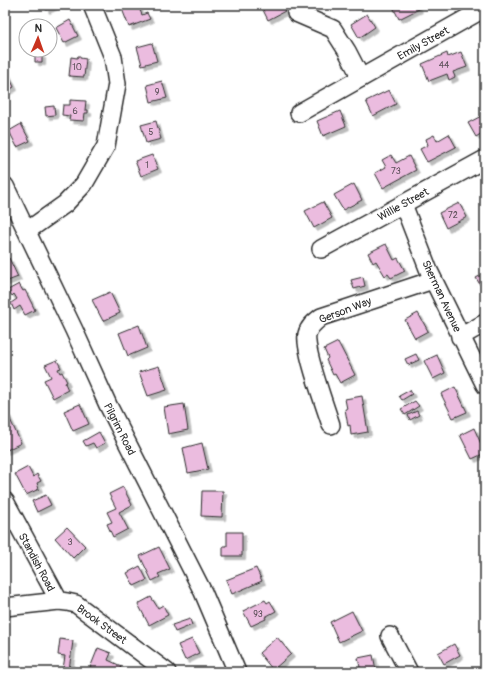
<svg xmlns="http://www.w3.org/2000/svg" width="490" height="677" viewBox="0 0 490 677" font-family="Pangolin,sans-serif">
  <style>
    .building { fill: #ebbcdf; stroke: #2b2b2b; filter: url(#shadow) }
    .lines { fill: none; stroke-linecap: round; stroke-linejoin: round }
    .minor-casing { stroke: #2b2b2b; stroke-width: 20 }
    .minor { stroke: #fff; stroke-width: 17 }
    .labels { text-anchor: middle; stroke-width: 3; stroke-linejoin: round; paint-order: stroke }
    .number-label { font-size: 9px; fill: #5b4f58 }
    .street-label { font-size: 11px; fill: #2b2b2b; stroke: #fff }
  </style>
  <defs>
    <filter id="shadow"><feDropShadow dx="3.5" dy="3.5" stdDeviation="0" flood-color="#0004"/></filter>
  </defs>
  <rect width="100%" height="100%" fill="#fff"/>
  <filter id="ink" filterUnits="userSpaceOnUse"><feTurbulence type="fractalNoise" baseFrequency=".025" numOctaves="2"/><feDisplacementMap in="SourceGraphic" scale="8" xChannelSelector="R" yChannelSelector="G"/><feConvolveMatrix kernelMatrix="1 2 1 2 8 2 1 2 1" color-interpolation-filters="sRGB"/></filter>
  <g filter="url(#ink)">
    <g class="building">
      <polygon points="44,5 57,5 46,10"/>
      <polygon points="132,5 138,5 142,15 147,13 150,19 129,27 122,9"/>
      <polygon points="263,5 282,5 285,11 268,20 261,6"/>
      <polygon points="392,5 417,5 419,9 399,19"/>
      <polygon points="367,14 375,27 359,38 351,24"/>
      <polygon points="70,20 78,36 64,43 56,28"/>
      <polygon points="485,22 485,35 480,24"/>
      <polygon points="152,43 157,61 142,65 137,47"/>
      <polygon points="461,52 467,67 453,72 455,77 449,80 447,74 429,81 422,64 447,53 448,57"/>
      <polygon points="35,54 42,55 42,62 35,62"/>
      <polygon points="78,56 80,56 80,58 86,59 84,77 69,76 71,57 77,58"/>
      <polygon points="5,68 14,87 5,92"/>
      <polygon points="162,81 167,98 151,102 147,85"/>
      <polygon points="389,90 396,104 373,116 366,101"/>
      <polygon points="70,100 86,101 85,110 88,110 88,113 85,113 84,121 69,120 70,116 62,115 63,105 70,105"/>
      <polygon points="54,106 55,115 46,116 45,107"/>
      <polygon points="340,111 346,126 323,136 317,121"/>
      <polygon points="485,114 485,131 476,137 468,123"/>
      <polygon points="156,121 161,139 146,143 141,125"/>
      <polygon points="21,124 30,141 17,147 9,131"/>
      <polygon points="449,134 456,147 427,162 420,149 428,145 426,139 434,135 437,141"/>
      <polygon points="152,155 158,169 141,176 135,161"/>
      <polygon points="391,155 396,163 409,156 416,170 383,188 375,173 386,167 382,160"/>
      <polygon points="354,184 362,200 343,210 334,195"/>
      <polygon points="323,202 332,218 314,228 305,211"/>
      <polygon points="459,203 467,217 446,228 439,213"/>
      <polygon points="386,244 394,260 398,258 405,271 391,278 388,274 385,276 376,261 373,263 368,253"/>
      <polygon points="9,258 18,277 5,282 5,261"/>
      <polygon points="485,273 485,291 484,291 476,278"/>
      <polygon points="363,277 365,286 354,289 351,280"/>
      <polygon points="19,284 23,291 25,290 35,310 25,315 20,306 14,310 11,303 17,299 14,294 12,296 8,290"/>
      <polygon points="110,292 120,313 103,321 92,300"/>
      <polygon points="418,313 428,331 415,338 405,320"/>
      <polygon points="139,325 147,348 128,356 119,333"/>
      <polygon points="338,342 355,375 340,383 335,374 333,375 326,360 328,358 324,349"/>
      <polygon points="416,354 419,360 408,365 405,359"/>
      <polygon points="437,355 445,373 433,379 424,361"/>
      <polygon points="57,360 61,368 58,369 60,373 62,372 67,382 65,383 68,390 53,398 44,380 51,377 45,365"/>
      <polygon points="159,366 167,390 148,396 139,372"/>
      <polygon points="455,387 467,412 453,418 441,394"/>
      <polygon points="410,390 412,394 402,400 399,396"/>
      <polygon points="362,396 368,432 351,435 350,425 348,426 345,409 347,409 345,399"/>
      <polygon points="415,401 419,406 405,415 401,409"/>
      <polygon points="80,404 89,424 73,431 64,411"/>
      <polygon points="184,404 188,430 168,434 164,407"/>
      <polygon points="417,411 419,415 410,420 408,415"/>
      <polygon points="7,413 21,443 5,451 5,414"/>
      <polygon points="474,428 485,453 472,459 460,435"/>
      <polygon points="99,432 105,443 96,448 93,443 86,446 83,441"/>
      <polygon points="202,443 208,469 188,473 183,448"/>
      <polygon points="28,467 33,477 37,474 41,481 37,483 39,489 26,495 15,474"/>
      <polygon points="485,472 485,482 481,474"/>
      <polygon points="123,487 132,505 119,512 128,529 113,537 107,524 112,522 107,512 116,508 109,494"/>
      <polygon points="202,491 223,491 222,517 201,516"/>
      <polygon points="46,495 51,505 37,512 32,501"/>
      <polygon points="67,527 85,546 73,558 55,538"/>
      <polygon points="227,532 242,532 242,556 223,556 223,546 227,546"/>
      <polygon points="159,547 170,569 158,574 160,577 152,581 140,556"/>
      <polygon points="140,566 147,580 134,586 127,573"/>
      <polygon points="256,568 262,581 232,594 226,580"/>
      <polygon points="151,597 158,608 163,605 168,615 149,625 138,604"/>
      <polygon points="265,600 267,603 270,601 276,611 265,617 266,619 251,626 243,611"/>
      <polygon points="352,611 362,631 339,642 330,622"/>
      <polygon points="190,619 192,625 175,632 172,625"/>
      <polygon points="277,637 291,654 273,670 259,653"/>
      <polygon points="60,639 73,641 69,670 63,669 65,656 58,655"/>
      <polygon points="192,639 199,653 185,660 178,645"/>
      <polygon points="454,644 460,655 444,664 438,653"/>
      <polygon points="98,648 111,653 108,660 121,666 119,672 100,672 90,668"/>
      <polygon points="373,655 376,670 361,672 358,658"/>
    </g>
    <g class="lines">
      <defs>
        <g id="minor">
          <polyline points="296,13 333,29 347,51 361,78"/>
          <polyline points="299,113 485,8"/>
          <polyline points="5,186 74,330 108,405 203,592 237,672"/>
          <polyline points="403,204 429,271 485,385"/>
          <polyline points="27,231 65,204 84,184 106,146 117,84 113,57 92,5"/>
          <polyline points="321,249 485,159"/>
          <polyline points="460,337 485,323"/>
          <path d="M331,425C325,406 304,350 307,334C309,326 315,322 321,317L433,280"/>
          <polyline points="5,501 59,601"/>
          <polyline points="5,607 59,601 67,602 76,604 167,672"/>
          <polyline points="390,636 409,672"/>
        </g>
      </defs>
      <use href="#minor" class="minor-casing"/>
      <use href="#minor" class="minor"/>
    </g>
  </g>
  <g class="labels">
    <g class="number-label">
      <text x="444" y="68">44</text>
      <text x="77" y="70">10</text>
      <text x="157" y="95">9</text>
      <text x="75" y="114">6</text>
      <text x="151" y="135">5</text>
      <text x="147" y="168">1</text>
      <text x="396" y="174">73</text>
      <text x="453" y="218">72</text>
      <text x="70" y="545">3</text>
      <text x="258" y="617">93</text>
    </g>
    <g class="street-label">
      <text transform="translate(423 43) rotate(-29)" y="4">Emily Street</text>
      <text transform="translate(403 204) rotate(-29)" y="4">Willie Street</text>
      <text transform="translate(442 296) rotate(65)" y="4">Sherman Avenue</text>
      <text transform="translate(345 310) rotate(-21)" y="4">Gerson Way</text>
      <text transform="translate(120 429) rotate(63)" y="4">Pilgrim Road</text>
      <text transform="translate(37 562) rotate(62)" y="4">Standish Road</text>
      <text transform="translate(102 624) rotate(36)" y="4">Brook Street</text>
    </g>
  </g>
  <rect width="490" height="677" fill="none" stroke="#fff" stroke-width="20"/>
  <rect x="10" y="10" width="470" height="657" fill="none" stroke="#2b2b2b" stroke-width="1.5" filter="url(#ink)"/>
  <g transform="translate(38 38) rotate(2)"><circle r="19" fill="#ffffff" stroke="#aaaaaa"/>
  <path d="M0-3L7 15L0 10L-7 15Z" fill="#c8321e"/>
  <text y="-6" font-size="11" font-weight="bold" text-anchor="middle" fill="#2b2b2b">N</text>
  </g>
</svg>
